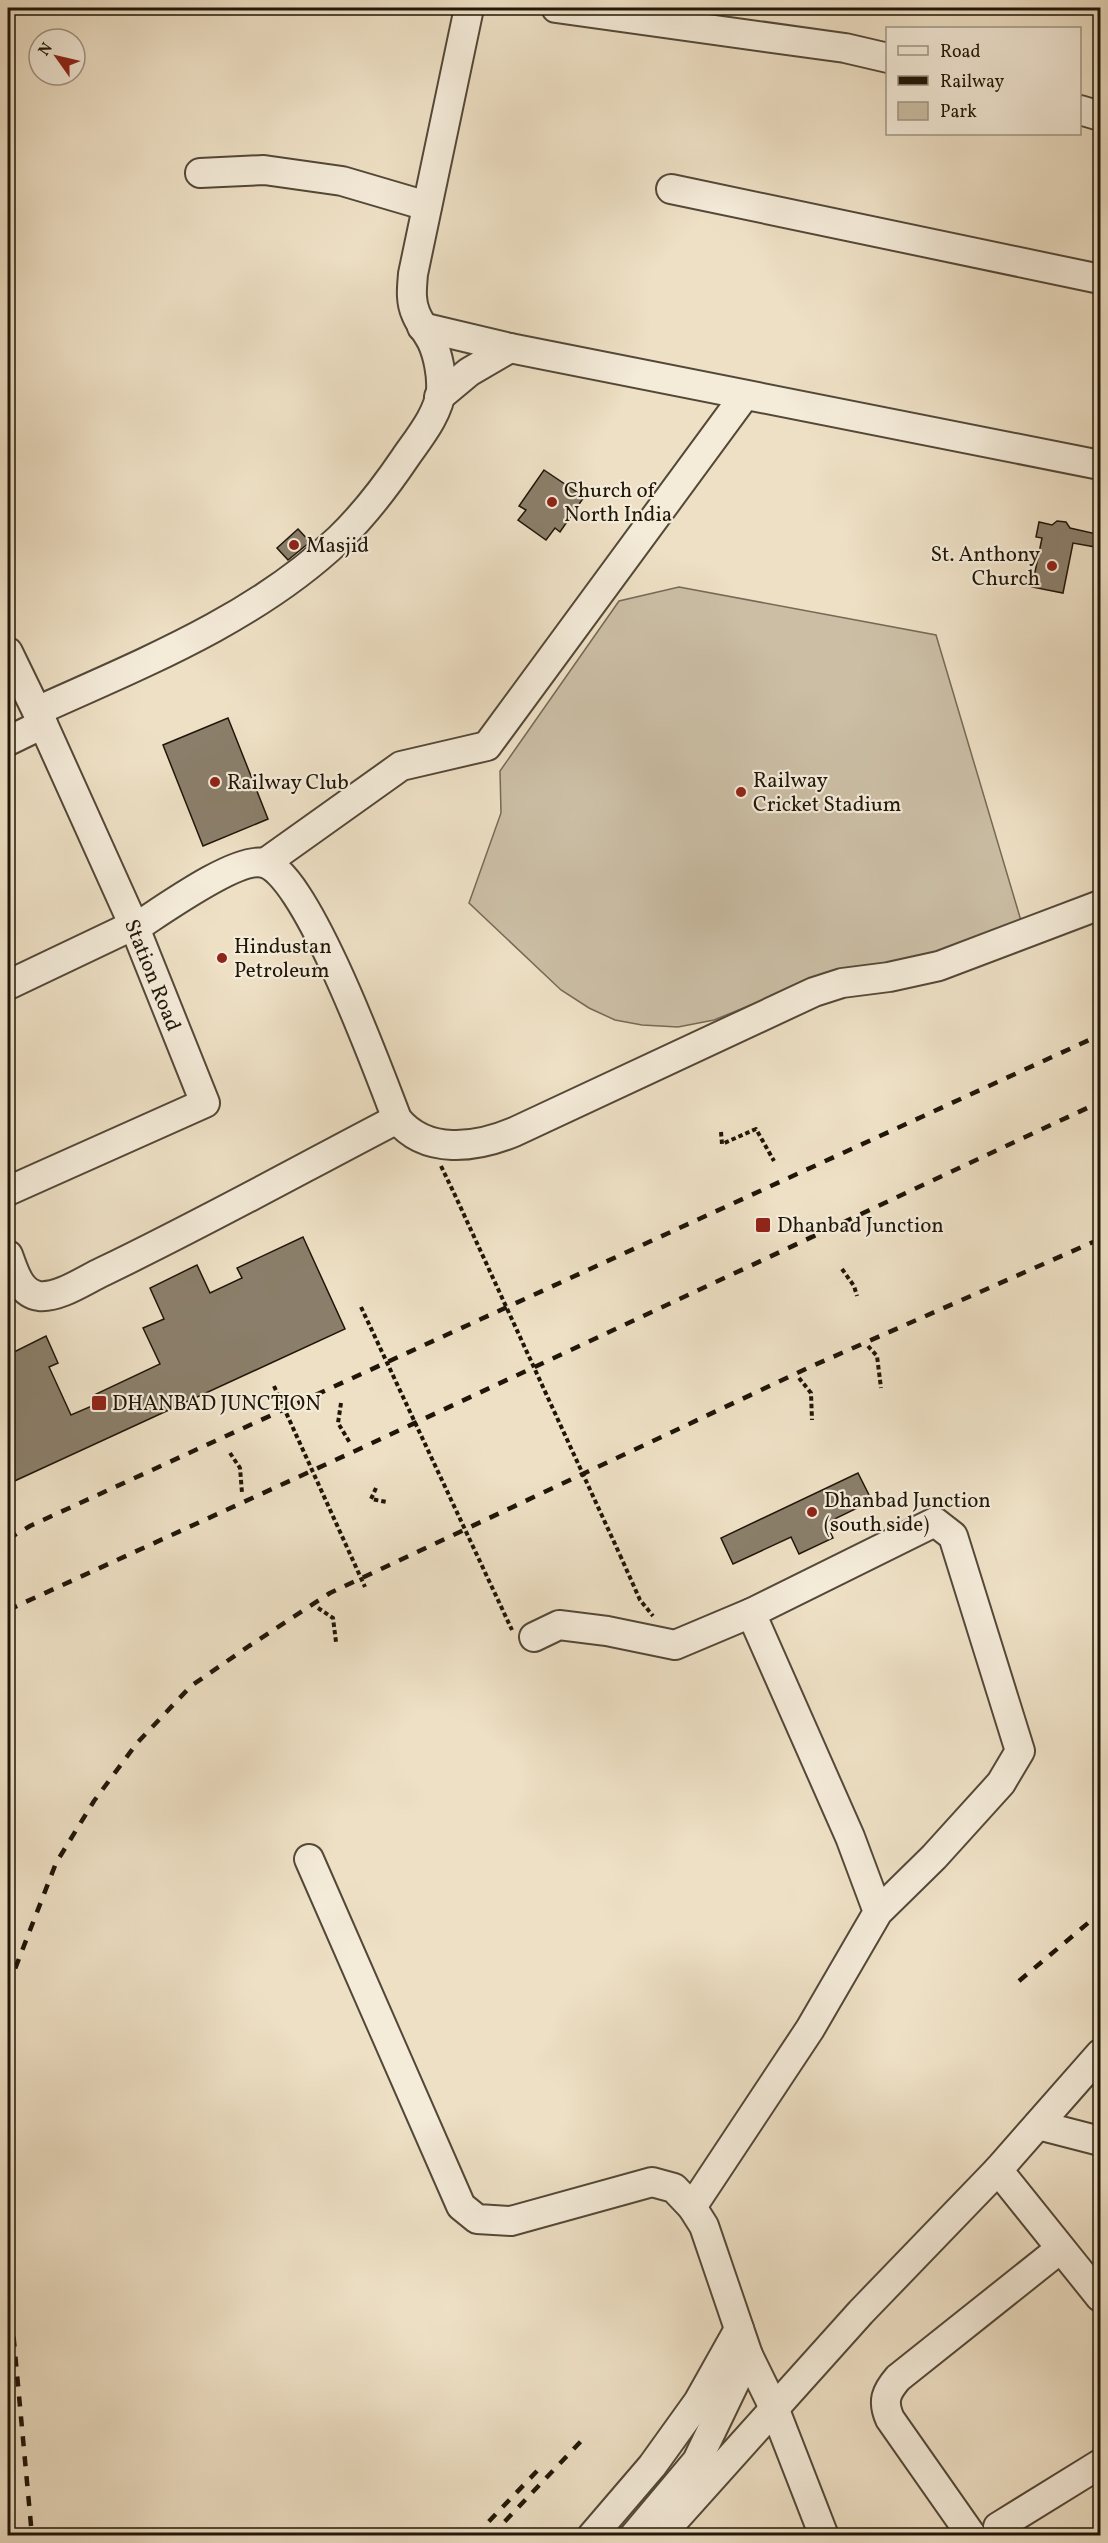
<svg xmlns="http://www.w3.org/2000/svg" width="1108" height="2543" viewBox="0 0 1108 2543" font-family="Vollkorn,serif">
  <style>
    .green { fill: #cbbea5; stroke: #756a57; stroke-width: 1.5 }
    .building { fill: #8b7f6b; stroke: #1f1609; stroke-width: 1.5 }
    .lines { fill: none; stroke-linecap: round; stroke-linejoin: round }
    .minor-casing { stroke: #534838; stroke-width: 32 }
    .path { stroke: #1f1609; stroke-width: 4; stroke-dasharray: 4.5 3; stroke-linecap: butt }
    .minor { stroke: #f4ebd9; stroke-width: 28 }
    .rail { stroke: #1f1609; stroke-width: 4.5; stroke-dasharray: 10 10; stroke-linecap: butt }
    .path-bridge { stroke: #1f1609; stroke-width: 4; stroke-dasharray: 4.5 3; stroke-linecap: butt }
    .poi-dot { fill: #8f2418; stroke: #f4ebd9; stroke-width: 2 }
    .labels { text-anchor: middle; stroke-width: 4.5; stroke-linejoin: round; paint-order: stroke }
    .poi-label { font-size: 21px; fill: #1f1609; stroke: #f4ebd9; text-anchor: start }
    .street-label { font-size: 21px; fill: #1f1609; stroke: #f4ebd9 }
  </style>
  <rect width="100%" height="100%" fill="#eee0c5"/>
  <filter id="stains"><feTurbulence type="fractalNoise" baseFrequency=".00333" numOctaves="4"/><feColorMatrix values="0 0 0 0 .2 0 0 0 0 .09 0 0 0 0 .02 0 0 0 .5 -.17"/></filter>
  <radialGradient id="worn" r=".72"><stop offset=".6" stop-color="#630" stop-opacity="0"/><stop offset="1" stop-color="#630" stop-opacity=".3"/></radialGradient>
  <polygon class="green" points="679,587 936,635 1022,924 949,951 792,988 714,1020 678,1027 642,1025 615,1020 589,1008 561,990 469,903 501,813 500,771 619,601"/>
  <g class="building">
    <polygon points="544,470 584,497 560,532 555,528 546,540 518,520 526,510 519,506"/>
    <polygon points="1057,521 1066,522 1070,528 1101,535 1101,548 1073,543 1063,593 1032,587 1042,538 1036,537 1039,522 1052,525"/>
    <polygon points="298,529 310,542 288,560 277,548"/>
    <polygon points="228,718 268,819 203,846 163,745"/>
    <polygon points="303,1237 345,1329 8,1484 8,1355 46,1336 58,1363 49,1367 71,1415 99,1403 94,1395 160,1364 143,1328 164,1319 150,1288 197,1265 210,1293 242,1278 237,1268"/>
    <polygon points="858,1473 872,1501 826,1523 833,1538 799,1554 791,1537 733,1564 721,1538"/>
  </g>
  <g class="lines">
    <defs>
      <g id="minor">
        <polyline points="556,8 845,48 888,58"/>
        <polyline points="1080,110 1100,116"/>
        <polyline points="200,173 264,170 342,181 427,206"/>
        <polyline points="671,189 1100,279"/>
        <polyline points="422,327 510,348 469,372 439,397"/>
        <polyline points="510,348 1100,465"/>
        <polyline points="8,652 43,724 135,928 205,1103 8,1191"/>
        <path d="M37,711C141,664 255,619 339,539C364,515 386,486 405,458C418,439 439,414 441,390C442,375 438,355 432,342C427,332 420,324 416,314C410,301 412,287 413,274L469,8"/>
        <polyline points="8,741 43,724"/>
        <polyline points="265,863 401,766 487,746 745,395"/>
        <path d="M135,928C160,912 237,856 264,863C306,872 380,1075 397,1119C426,1155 476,1148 514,1132L814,992L842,983L889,977L939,966L1100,905"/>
        <polyline points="8,985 134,925"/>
        <path d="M8,1255C14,1270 19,1293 39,1296C59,1298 85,1280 102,1272C202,1224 299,1170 397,1119"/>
        <polyline points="534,1637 559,1625 607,1631 675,1645 751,1613"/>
        <polyline points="309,1859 461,2206 477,2219 511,2221 652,2182 674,2188 692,2207 704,2226 748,2355 775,2410 824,2536"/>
        <polyline points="1038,2125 1100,2141"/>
        <polyline points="998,2170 1100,2054"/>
        <polyline points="692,2207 810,2029 878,1912 934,1857 1001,1783 1020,1751 953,1536 935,1522 751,1613 850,1837 878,1912"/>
        <polyline points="592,2536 652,2466 698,2402 739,2329"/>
        <polyline points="634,2536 697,2461 748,2355"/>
        <polyline points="660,2536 861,2312 998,2170 1100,2297"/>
        <path d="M972,2536L890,2419C882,2401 886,2392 898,2378L1060,2249"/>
        <polyline points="1003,2536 998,2527 1100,2464"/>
      </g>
    </defs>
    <use href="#minor" class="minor-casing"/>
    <g class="path">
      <polyline points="721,1132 722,1144 756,1129 774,1161"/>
      <polyline points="441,1166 454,1193"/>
      <polyline points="842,1269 854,1286 857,1296"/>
      <polyline points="868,1346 877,1356 881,1388"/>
      <polyline points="799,1378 811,1393 812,1420"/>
      <polyline points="341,1403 338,1423 350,1443"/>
      <polyline points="230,1453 240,1468 242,1493"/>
      <polyline points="376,1488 371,1499 387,1502"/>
      <polyline points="620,1555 640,1600 653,1616"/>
      <polyline points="318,1608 333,1618 336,1642"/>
    </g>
    <use href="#minor" class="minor"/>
    <g class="rail">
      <polyline points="8,1539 30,1526 1100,1035"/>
      <polyline points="8,1610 368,1445 1100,1102"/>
      <polyline points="1019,1981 1100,1913"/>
      <polyline points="8,1987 56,1863 94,1801 137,1743 191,1686 249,1646 330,1593 810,1367 1100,1239"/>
      <polyline points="8,2277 32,2536"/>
      <polyline points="475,2536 537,2471"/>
      <polyline points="491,2536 583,2439"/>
    </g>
    <g class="path-bridge">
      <polyline points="454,1193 620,1555"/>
      <polyline points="361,1307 512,1630"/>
      <polyline points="274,1386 365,1587"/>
    </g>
  </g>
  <g class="poi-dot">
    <circle cx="552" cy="502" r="6"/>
    <circle cx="294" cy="545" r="6"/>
    <circle cx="1052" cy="566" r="6"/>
    <circle cx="215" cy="782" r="6"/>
    <circle cx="741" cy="792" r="6"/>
    <circle cx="222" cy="958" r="6"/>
    <rect x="755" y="1217" width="16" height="16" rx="3"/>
    <rect x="91" y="1395" width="16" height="16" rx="3"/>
    <circle cx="812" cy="1512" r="6"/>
  </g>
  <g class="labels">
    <g class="poi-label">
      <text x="564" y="497">Church of<tspan x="564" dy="24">North India</tspan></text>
      <text x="306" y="552">Masjid</text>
      <text x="1040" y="561" text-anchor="end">St. Anthony<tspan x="1040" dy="24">Church</tspan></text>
      <text x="753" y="787">Railway<tspan x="753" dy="24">Cricket Stadium</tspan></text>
      <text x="227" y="789">Railway Club</text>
      <text x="234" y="953">Hindustan<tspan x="234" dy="24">Petroleum</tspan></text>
      <text x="777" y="1232">Dhanbad Junction</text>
      <text x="112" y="1410">DHANBAD JUNCTION</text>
      <text x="824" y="1507">Dhanbad Junction<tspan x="824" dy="24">(south side)</tspan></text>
    </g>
    <g class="street-label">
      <text transform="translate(153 975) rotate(68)" y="7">Station Road</text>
    </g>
  </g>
  <rect width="1108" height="2543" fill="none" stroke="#eee0c5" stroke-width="30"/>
  <rect x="9" y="9" width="1090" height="2525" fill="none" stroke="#1f1609" stroke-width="3"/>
  <rect x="15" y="15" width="1078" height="2513" fill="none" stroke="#1f1609" stroke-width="1.5"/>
  <rect x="886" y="27" width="195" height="108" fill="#f4ebd9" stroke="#9f9686" stroke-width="1.5"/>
  <rect x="898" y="46" width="30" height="9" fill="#f4ebd9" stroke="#9f9686" stroke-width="1.5"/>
  <text x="940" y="57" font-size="18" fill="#1f1609">Road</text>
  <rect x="898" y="76" width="30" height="9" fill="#1f1609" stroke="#9f9686" stroke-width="1.5"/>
  <text x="940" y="87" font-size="18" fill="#1f1609">Railway</text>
  <rect x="898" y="102" width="30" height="18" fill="#cbbea5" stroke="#9f9686" stroke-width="1.5"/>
  <text x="940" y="117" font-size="18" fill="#1f1609">Park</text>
  <g transform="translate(57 57) rotate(304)"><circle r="28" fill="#f4ebd9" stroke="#9f9686" stroke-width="1.5"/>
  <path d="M0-4.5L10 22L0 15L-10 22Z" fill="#8f2418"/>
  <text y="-9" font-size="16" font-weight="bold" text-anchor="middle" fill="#1f1609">N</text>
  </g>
  <rect width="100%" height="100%" filter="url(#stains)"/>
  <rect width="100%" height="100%" fill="url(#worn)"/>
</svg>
